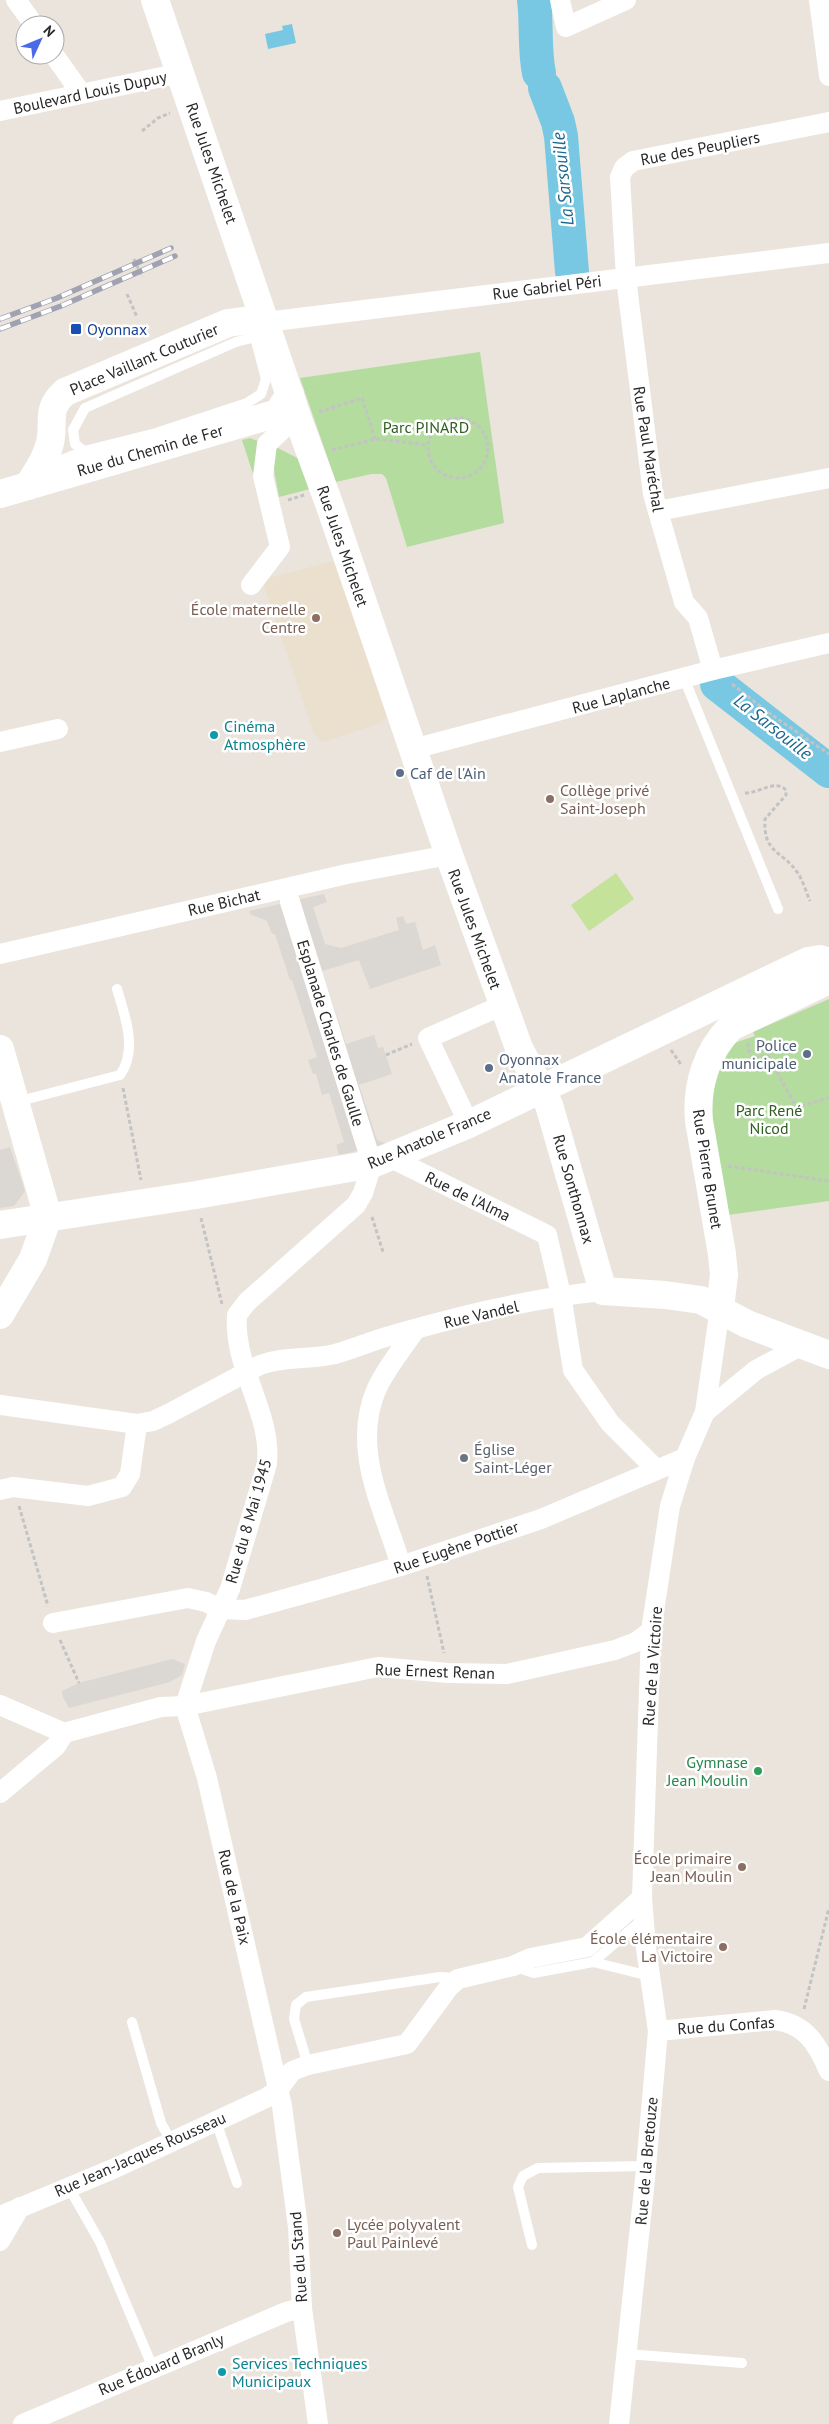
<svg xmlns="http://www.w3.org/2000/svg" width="829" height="2424" viewBox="0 0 829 2424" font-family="'PT Sans',sans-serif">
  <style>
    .education { fill: #eae0cd }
    .green { fill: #b3dc9e }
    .pitch { fill: #c4e29a }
    .plaza { fill: #dbd7d3 }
    .water { fill: #79c8e3 }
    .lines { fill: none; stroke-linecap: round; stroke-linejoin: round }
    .river { stroke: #79c8e3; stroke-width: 34 }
    .path { stroke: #c3c3c3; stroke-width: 3; stroke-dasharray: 4 2.5; stroke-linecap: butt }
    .lane { stroke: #fff; stroke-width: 10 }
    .street { stroke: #fff; stroke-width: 20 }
    .secondary { stroke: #fff; stroke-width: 28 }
    .rail-casing { stroke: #a0a2b2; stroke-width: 5.5 }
    .rail { stroke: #fff; stroke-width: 4; stroke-dasharray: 11; stroke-linecap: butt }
    .transit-dot { fill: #1a4fb4; stroke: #fff; stroke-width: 2 }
    .education-dot { fill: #8d6e63; stroke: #fff; stroke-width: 2 }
    .culture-dot { fill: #0f9aa8; stroke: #fff; stroke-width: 2 }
    .service-dot { fill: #5c6f8a; stroke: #fff; stroke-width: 2 }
    .worship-dot { fill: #6b7280; stroke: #fff; stroke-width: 2 }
    .leisure-dot { fill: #2e9e5b; stroke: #fff; stroke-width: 2 }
    .labels { text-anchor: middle; stroke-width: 5; stroke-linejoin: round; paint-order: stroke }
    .street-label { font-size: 16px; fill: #292929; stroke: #fff }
    .transit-label { font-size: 16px; fill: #164399; stroke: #fff; text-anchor: start }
    .park-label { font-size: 16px; fill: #2e5f20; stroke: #fff }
    .education-label { font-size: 16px; fill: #785e54; stroke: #fff; text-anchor: end }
    .culture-label { font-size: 16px; fill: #0d838f; stroke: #fff; text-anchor: start }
    .service-label { font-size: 16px; fill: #4e5e75; stroke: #fff; text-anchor: start }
    .worship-label { font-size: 16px; fill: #5b616d; stroke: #fff; text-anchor: start }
    .leisure-label { font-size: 16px; fill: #27864d; stroke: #fff; text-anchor: end }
    .water-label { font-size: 18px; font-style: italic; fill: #1a668d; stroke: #fff }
  </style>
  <rect width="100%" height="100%" fill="#eae4dc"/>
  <polygon class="education" points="336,560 388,713 381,723 323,742 314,734 262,580"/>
  <g class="green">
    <polygon points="480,352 504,523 407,547 386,478 382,474 371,474 336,482 300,378"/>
    <polygon points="250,438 260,442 255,480 242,440"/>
    <polygon points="274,446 301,460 310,489 279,497 274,470"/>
    <polygon points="829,999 829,1201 720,1216 706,1115 726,1049 731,1044 755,1036 753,1032"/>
  </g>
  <polygon class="pitch" points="616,873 634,899 589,931 571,905"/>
  <g class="plaza">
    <polygon points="324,894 327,902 313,907 325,944 341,948 399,930 396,918 403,916 406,924 415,922 423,950 435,945 441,965 370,989 359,960 322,971 346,1044 374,1035 378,1048 383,1047 392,1074 359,1085 377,1140 387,1144 339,1155 336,1145 344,1142 329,1093 322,1095 316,1074 313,1074 308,1060 317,1057 292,980 290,980 275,934 272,934 267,921 250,914 249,911"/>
    <polygon points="10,1147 25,1191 14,1206 0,1208 0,1150"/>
    <polygon points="172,1659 185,1664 182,1675 170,1682 69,1708 63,1697 62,1691 79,1683"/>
  </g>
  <polygon class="water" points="292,24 296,43 268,49 265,34 283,30 282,26"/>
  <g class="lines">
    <g class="river">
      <path d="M534,0C537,24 534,49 539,73"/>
      <polyline points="545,88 558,122 561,136 572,272"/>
      <polyline points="717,684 829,771"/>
    </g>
    <g class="path">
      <polyline points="142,131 158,118 170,113"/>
      <polyline points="134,259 142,277"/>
      <polyline points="127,294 137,317"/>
      <polyline points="319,412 362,398 375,439"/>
      <circle cx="458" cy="448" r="30"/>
      <polyline points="332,450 375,439 427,445"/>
      <polyline points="288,500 304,495"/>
      <polyline points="732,684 769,713 829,754"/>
      <path d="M745,793C760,793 775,779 786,790V795L765,819C763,854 782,850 797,872C803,880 806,892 810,901"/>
      <polyline points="747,1043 752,1059 768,1055 796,1107 829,1098"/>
      <polyline points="671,1050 682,1066"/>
      <polyline points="386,1055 412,1044"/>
      <polyline points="123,1088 141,1180"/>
      <polyline points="728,1166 829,1181"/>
      <polyline points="372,1217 383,1252"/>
      <polyline points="201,1218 222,1304"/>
      <polyline points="19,1506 48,1606"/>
      <polyline points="427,1576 444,1653"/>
      <polyline points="60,1640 79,1683"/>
      <polyline points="804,2009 829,1908"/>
    </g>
    <g class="lane">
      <polyline points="84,451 75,444 73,430 85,408 236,342 255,337 259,332"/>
      <polyline points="49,470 62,460 84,451 156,433 247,403 261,394 266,379 255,337"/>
      <polyline points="684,678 778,909"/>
      <path d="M16,1102L120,1075C138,1050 125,1016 117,989"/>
      <polyline points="593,1962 643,1919"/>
      <polyline points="515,1967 534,1973 593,1962 650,1976"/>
      <polyline points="132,2022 161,2123 171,2141"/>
      <polyline points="308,2065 294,2019 296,2005 306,1997 440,1977 457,1978"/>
      <polyline points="216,2121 237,2183"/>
      <polyline points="68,2186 100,2242 153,2368"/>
      <polyline points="532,2245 518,2187 523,2176 538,2168 646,2166"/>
      <polyline points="627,2354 742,2363"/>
    </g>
    <g class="street">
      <polyline points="16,0 34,25"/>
      <polyline points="560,0 566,27 626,0"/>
      <polyline points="819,0 829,76"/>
      <polyline points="54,55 81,93"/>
      <polyline points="0,111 181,73"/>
      <polyline points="266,322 829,253"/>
      <polyline points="658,511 829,478"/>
      <polyline points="251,585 280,547 263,476 267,444 286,426 278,413"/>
      <polyline points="713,670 698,618 684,602 653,494 626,278 620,177 624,168 633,161 829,122"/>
      <polyline points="0,742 58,729"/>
      <polyline points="413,749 713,670 829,643"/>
      <polyline points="0,954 347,874 449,855"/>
      <polyline points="469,1124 428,1038 503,1005"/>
      <polyline points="389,1157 547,1235 561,1295 573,1370 610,1423 656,1469"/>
      <path d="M0,1405L137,1424L153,1421L168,1414L260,1365C284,1356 310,1360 335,1354C353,1349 369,1342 386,1337C457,1317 530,1298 603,1291"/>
      <polyline points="705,1412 756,1370 804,1344"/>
      <polyline points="0,1490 13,1487 88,1496 122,1487 130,1474 137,1424"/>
      <path d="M401,1566C384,1508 350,1449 377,1388C387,1367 402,1349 415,1330"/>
      <polyline points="53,1623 188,1598 206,1602 220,1609 245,1610 321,1589 401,1566 541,1519 685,1458"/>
      <polyline points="0,1705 64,1733"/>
      <path d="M185,1706L206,1641L230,1589L267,1464C272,1412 233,1368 237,1315L247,1302L356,1205L363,1193L372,1164L290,902"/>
      <polyline points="185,1706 207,1778 282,2106 298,2227 302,2308 318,2424"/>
      <polyline points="64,1733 161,1707 185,1706 378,1667 448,1673 507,1674 615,1650 636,1642 651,1631"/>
      <polyline points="0,1793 56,1746 64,1733"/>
      <path d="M658,2031L775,2020C806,2024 818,2045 829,2071"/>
      <polyline points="0,2216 113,2169 266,2098 278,2090 292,2071 308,2065 407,2044 449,1987 458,1979 513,1966 531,1958 587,1947 642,1898"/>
      <polyline points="0,2241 20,2207"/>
      <polyline points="23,2424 286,2312 302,2308"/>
      <polyline points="619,2424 645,2179 658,2031 646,1948 642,1898 651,1631 670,1506 685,1458 705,1412 720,1308"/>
    </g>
    <g class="secondary">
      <polyline points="155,0 298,419 331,509 449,855 519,1048 549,1105 603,1291 665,1295 701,1300 747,1324 829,1355"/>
      <path d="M28,486C37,472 46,459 50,443C55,420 45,410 65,392L228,323L250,320L266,322"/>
      <polyline points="0,494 278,413 290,394"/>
      <polyline points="0,1049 48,1217"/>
      <polyline points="0,1225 196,1195 372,1164 469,1124 808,961 820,959 829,962"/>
      <path d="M720,1308L724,1275L722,1254L699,1121C696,1086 706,1052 731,1027L829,980"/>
      <polyline points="0,1315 33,1259 48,1217"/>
    </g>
    <defs>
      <g id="rail">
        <polyline points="0,319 57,298 171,248"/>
        <polyline points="0,329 61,306 175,256"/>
      </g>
    </defs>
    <use href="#rail" class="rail-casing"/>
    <use href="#rail" class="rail"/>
  </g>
  <rect class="transit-dot" x="70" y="323" width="12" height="12" rx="2.5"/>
  <g class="education-dot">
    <circle cx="316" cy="618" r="5"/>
    <circle cx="550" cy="799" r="5"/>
    <circle cx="742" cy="1867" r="5"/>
    <circle cx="723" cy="1947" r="5"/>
    <circle cx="337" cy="2233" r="5"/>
  </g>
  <g class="culture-dot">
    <circle cx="214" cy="735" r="5"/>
    <circle cx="222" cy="2372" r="5"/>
  </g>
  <g class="service-dot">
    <circle cx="400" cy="773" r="5"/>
    <circle cx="807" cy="1054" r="5"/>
    <circle cx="489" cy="1068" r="5"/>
  </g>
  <circle class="worship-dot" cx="464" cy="1458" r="5"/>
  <circle class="leisure-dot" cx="758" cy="1771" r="5"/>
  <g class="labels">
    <g class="street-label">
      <text transform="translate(90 92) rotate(-12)" y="6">Boulevard Louis Dupuy</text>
      <text transform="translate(700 148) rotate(-11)" y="6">Rue des Peupliers</text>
      <text transform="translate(212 163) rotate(71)" y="6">Rue Jules Michelet</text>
      <text transform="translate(547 287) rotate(-7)" y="6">Rue Gabriel Péri</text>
      <text transform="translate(144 359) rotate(-23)" y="6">Place Vaillant Couturier</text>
      <text transform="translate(649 449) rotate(81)" y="6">Rue Paul Maréchal</text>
      <text transform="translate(150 450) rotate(-16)" y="6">Rue du Chemin de Fer</text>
      <text transform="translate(343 546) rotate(71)" y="6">Rue Jules Michelet</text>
      <text transform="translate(621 695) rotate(-15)" y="6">Rue Laplanche</text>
      <text transform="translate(224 902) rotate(-13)" y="6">Rue Bichat</text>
      <text transform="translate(475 929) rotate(70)" y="6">Rue Jules Michelet</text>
      <text transform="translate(331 1033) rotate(73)" y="6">Esplanade Charles de Gaulle</text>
      <text transform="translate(429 1138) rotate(-23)" y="6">Rue Anatole France</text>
      <text transform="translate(708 1169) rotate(81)" y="6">Rue Pierre Brunet</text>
      <text transform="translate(574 1189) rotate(74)" y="6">Rue Sonthonnax</text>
      <text transform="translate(468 1196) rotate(26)" y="6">Rue de l'Alma</text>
      <text transform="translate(481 1314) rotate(-13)" y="6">Rue Vandel</text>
      <text transform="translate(248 1521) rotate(-74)" y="6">Rue du 8 Mai 1945</text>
      <text transform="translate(456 1547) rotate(-19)" y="6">Rue Eugène Pottier</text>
      <text transform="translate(652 1666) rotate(-86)" y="6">Rue de la Victoire</text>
      <text transform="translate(435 1671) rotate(2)" y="6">Rue Ernest Renan</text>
      <text transform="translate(235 1897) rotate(77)" y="6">Rue de la Paix</text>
      <text transform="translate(726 2025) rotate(-4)" y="6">Rue du Confas</text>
      <text transform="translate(140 2154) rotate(-24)" y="6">Rue Jean-Jacques Rousseau</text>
      <text transform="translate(646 2161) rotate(-85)" y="6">Rue de la Bretouze</text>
      <text transform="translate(298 2257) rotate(-94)" y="6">Rue du Stand</text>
      <text transform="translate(161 2364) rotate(-23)" y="6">Rue Édouard Branly</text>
    </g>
    <g class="transit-label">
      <text x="87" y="335">Oyonnax</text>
    </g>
    <g class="park-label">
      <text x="426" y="433">Parc PINARD</text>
      <text x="769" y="1116">Parc René<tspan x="769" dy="18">Nicod</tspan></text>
    </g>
    <g class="education-label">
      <text x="306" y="615">École maternelle<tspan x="306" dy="18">Centre</tspan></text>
      <text x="560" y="796" text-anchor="start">Collège privé<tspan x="560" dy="18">Saint-Joseph</tspan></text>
      <text x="732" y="1864">École primaire<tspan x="732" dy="18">Jean Moulin</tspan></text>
      <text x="713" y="1944">École élémentaire<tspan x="713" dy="18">La Victoire</tspan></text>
      <text x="347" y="2230" text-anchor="start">Lycée polyvalent<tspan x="347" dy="18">Paul Painlevé</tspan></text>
    </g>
    <g class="culture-label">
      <text x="224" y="732">Cinéma<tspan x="224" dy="18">Atmosphère</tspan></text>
      <text x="232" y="2369">Services Techniques<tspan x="232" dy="18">Municipaux</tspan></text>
    </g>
    <g class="service-label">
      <text x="410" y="779">Caf de l'Ain</text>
      <text x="797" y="1051" text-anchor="end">Police<tspan x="797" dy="18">municipale</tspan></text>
      <text x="499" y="1065">Oyonnax<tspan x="499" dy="18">Anatole France</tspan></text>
    </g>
    <g class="worship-label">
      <text x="474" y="1455">Église<tspan x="474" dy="18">Saint-Léger</tspan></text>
    </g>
    <g class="leisure-label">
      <text x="748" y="1768">Gymnase<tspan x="748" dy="18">Jean Moulin</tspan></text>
    </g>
    <g class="water-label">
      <text transform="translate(563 179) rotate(-96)" y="6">La Sarsouille</text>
      <text transform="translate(773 727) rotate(38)" y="6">La Sarsouille</text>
    </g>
  </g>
  <g transform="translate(40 40) rotate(46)"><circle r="24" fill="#ffffff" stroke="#a9a9a9"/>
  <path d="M0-4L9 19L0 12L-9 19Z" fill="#4b6ae8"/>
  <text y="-8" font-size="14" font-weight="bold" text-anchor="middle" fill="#292929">N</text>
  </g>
</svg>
